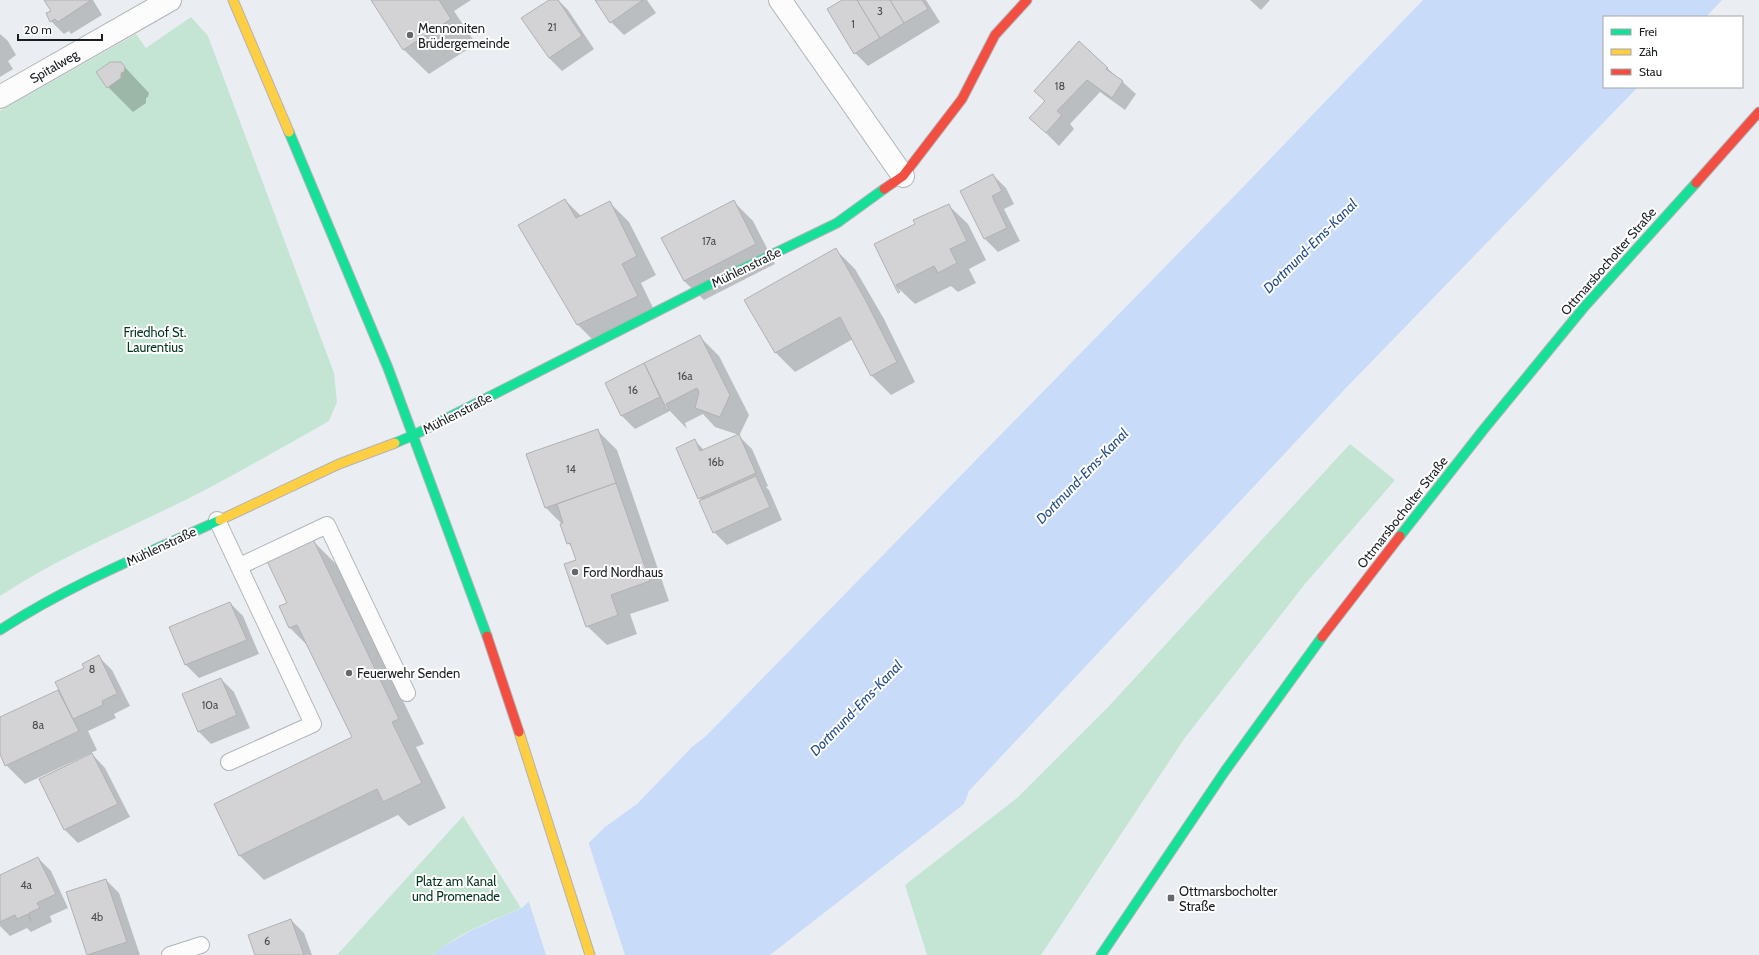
<svg xmlns="http://www.w3.org/2000/svg" width="1759" height="955" viewBox="0 0 1759 955" font-family="Cabin,sans-serif">
  <style>
    .green { fill: #c4e5d3 }
    .water { fill: #c8dcfa }
    .pier { fill: #eaeef2 }
    .shadow { fill: #0003 }
    .building { fill: #d3d3d6; stroke: #b1b1b4 }
    .lines { fill: none; stroke-linecap: round; stroke-linejoin: round }
    .lane-casing { stroke: #b1b4b7; stroke-width: 18 }
    .street-casing { stroke: #b1b4b7; stroke-width: 24 }
    .fast-casing { stroke: #b1b4b7; stroke-width: 11 }
    .slow-casing { stroke: #b1b4b7; stroke-width: 11 }
    .jam-casing { stroke: #b1b4b7; stroke-width: 11 }
    .lane { stroke: #fcfcfd; stroke-width: 16 }
    .street { stroke: #fcfcfd; stroke-width: 22 }
    .fast { stroke: #16e098; stroke-width: 9 }
    .slow { stroke: #ffcf43; stroke-width: 9 }
    .jam { stroke: #f24e42; stroke-width: 9 }
    .poi-dot { fill: #64676b; stroke: #fff; stroke-width: 1.5 }
    .labels { text-anchor: middle; stroke-width: 4; stroke-linejoin: round; paint-order: stroke }
    .number-label { font-size: 11px; fill: #4b4d50 }
    .poi-label { font-size: 13px; fill: #1c1f22; stroke: #fff; text-anchor: start }
    .street-label { font-size: 13px; fill: #1c1f22; stroke: #fff }
    .park-label { font-size: 13px; fill: #03351e; stroke: #fff }
    .water-label { font-size: 14px; font-style: italic; fill: #244e8b; stroke: #fff }
  </style>
  <rect width="100%" height="100%" fill="#eaeef2"/>
  <g class="green">
    <path d="M191,17L208,36L334,373L337,402L329,421C289,444 248,467 207,489C138,525 65,553 0,596V111L136,34L146,48Z"/>
    <polygon points="1350,444 1395,480 1305,584 1184,739 1041,955 927,955 905,885 1017,798 1110,705"/>
    <path d="M463,816L521,908C493,921 457,932 434,955H337Z"/>
  </g>
  <polygon class="water" points="1423,0 1722,0 1706,17 1604,17 1604,87 1638,87 1344,390 969,791 964,804 770,955 434,955 441,948 470,931 522,908 605,827 637,804 692,747 706,736 753,688 1246,184"/>
  <polygon class="pier" points="588,841 625,955 546,955 528,899"/>
  <g class="shadow">
    <polygon points="46,0 93,0 102,15 71,34 69,31 64,34 51,21 52,11"/>
    <polygon points="372,0 471,0 454,11 476,44 429,74 404,50"/>
    <polygon points="550,0 558,0 568,10 594,49 562,71 549,58"/>
    <polygon points="596,0 647,0 656,13 624,35 611,22"/>
    <polygon points="844,0 926,0 940,22 868,66 855,53"/>
    <polygon points="1250,0 1270,0 1261,10"/>
    <polygon points="0,34 8,41 16,55 8,61 13,69 0,77"/>
    <polygon points="121,63 149,93 148,97 146,98 146,103 133,112 108,87 97,72"/>
    <polygon points="1107,68 1136,94 1125,110 1100,92 1070,124 1074,129 1059,146 1044,131 1046,102"/>
    <polygon points="993,175 1006,188 1014,204 1004,209 1020,241 998,252 985,239 961,191"/>
    <polygon points="565,200 581,216 610,203 629,222 656,275 641,283 657,316 597,344 578,325 519,225"/>
    <polygon points="734,202 753,221 775,264 704,300 684,281"/>
    <polygon points="948,205 968,224 986,260 969,269 976,283 958,292 951,286 915,304 895,285 916,224"/>
    <polygon points="836,250 855,269 884,319 915,382 891,395 872,376 853,339 795,372 776,353 746,300"/>
    <polygon points="700,337 719,356 749,415 739,436 752,449 768,486 766,487 769,490 782,520 727,545 714,532 702,501 699,498 695,441 704,450 739,435 715,427 703,414 685,423 687,429 670,411 635,429 622,416 606,383"/>
    <polygon points="598,431 617,450 669,601 630,614 637,634 607,645 587,626 578,561 573,548 568,543 562,524 546,508 528,455"/>
    <polygon points="312,540 337,565 424,744 416,747 446,808 409,826 398,815 264,880 239,855 353,737 309,647 290,628 280,607 288,603"/>
    <polygon points="230,603 243,616 259,654 199,678 186,665 170,628"/>
    <polygon points="99,657 112,670 130,706 114,714 116,718 88,731 97,750 91,753 105,768 130,817 78,843 65,830 90,756 89,754 25,784 6,765 0,752 0,718 58,691 62,694 85,668"/>
    <polygon points="221,679 234,692 250,728 211,744 198,731"/>
    <polygon points="38,858 51,871 68,908 50,916 52,922 41,927 31,932 27,928 10,936 0,926 0,876"/>
    <polygon points="106,880 119,893 140,955 88,955 67,893"/>
    <polygon points="291,920 304,933 312,955 256,955"/>
  </g>
  <g class="building">
    <polygon points="44,0 89,0 90,1 58,22 55,19 50,22 46,13 51,11"/>
    <polygon points="371,0 439,0 451,19 403,50"/>
    <polygon points="549,0 558,0 582,36 549,58 521,18"/>
    <polygon points="595,0 643,0 610,23"/>
    <polygon points="842,0 857,0 880,38 854,54 827,9"/>
    <polygon points="857,0 890,0 904,23 880,38"/>
    <polygon points="890,0 922,0 928,9 904,23"/>
    <polygon points="1079,41 1108,68 1106,69 1123,81 1112,98 1087,80 1057,111 1062,115 1046,133 1029,118 1045,101 1034,91"/>
    <polygon points="110,62 121,62 125,67 124,72 121,73 121,78 107,88 96,72"/>
    <polygon points="993,174 1002,191 992,196 1007,228 984,239 960,191"/>
    <polygon points="565,199 576,218 610,201 637,256 622,264 638,296 577,325 518,225"/>
    <polygon points="734,200 756,244 684,281 661,238"/>
    <polygon points="949,204 967,241 950,249 957,263 938,273 934,266 896,285 900,292 898,293 874,244 915,224 913,220"/>
    <polygon points="836,248 865,299 897,362 871,376 840,317 775,353 744,300"/>
    <polygon points="700,335 730,395 720,417 695,408 699,392 697,388 666,404 669,409 667,410 644,363"/>
    <polygon points="644,363 660,397 621,416 605,383"/>
    <polygon points="598,429 616,483 545,508 526,454"/>
    <polygon points="739,434 756,473 698,499 676,448 695,439 700,451"/>
    <polygon points="756,476 770,507 713,533 699,501"/>
    <polygon points="616,483 650,581 611,595 618,615 586,627 564,564 576,560 570,543 567,544 560,524 563,523 557,504"/>
    <polygon points="313,539 399,719 392,722 422,783 383,802 377,789 239,856 214,804 352,737 297,625 289,628 279,606 287,603 267,561"/>
    <polygon points="230,602 247,640 185,665 169,627"/>
    <polygon points="99,655 119,697 117,698 116,694 102,701 103,705 73,719 55,682 84,668 82,664"/>
    <polygon points="221,678 237,715 198,732 182,694"/>
    <polygon points="58,690 79,731 5,766 0,754 0,717"/>
    <polygon points="92,753 118,804 64,830 39,779"/>
    <polygon points="38,857 56,894 37,903 40,908 29,913 31,921 28,914 17,919 15,915 0,922 0,875"/>
    <polygon points="106,879 127,942 87,955 66,892"/>
    <polygon points="291,919 304,955 255,955 248,935"/>
  </g>
  <g class="lines">
    <defs>
      <g id="lane">
        <polyline points="217,520 313,724 229,762"/>
        <polyline points="240,566 327,525 407,693"/>
        <polyline points="170,955 201,945"/>
      </g>
      <g id="street">
        <polyline points="780,0 903,176"/>
        <polyline points="0,97 170,0"/>
      </g>
      <g id="fast">
        <polyline points="289,132 388,368 487,636"/>
        <polyline points="395,443 414,435 703,288 837,223 884,189"/>
        <polyline points="1400,536 1484,429 1585,306 1696,183"/>
        <path d="M0,630C69,585 145,554 220,520"/>
        <polyline points="1101,955 1225,771 1322,637"/>
      </g>
      <g id="slow">
        <polyline points="233,0 289,132"/>
        <polyline points="220,520 339,464 395,443"/>
        <polyline points="519,732 590,955"/>
      </g>
      <g id="jam">
        <polyline points="1696,183 1759,112"/>
        <polyline points="884,189 903,176 962,99 995,35 1027,0"/>
        <polyline points="487,636 519,732"/>
        <polyline points="1322,637 1400,536"/>
      </g>
    </defs>
    <use href="#lane" class="lane-casing"/>
    <use href="#street" class="street-casing"/>
    <use href="#fast" class="fast-casing"/>
    <use href="#slow" class="slow-casing"/>
    <use href="#jam" class="jam-casing"/>
    <use href="#lane" class="lane"/>
    <use href="#street" class="street"/>
    <use href="#fast" class="fast"/>
    <use href="#slow" class="slow"/>
    <use href="#jam" class="jam"/>
  </g>
  <g class="poi-dot">
    <circle cx="410" cy="35" r="4"/>
    <circle cx="575" cy="572" r="4"/>
    <circle cx="349" cy="673" r="4"/>
    <rect x="1167" y="894" width="8" height="8" rx="2"/>
  </g>
  <g class="labels">
    <g class="number-label">
      <text x="880" y="15">3</text>
      <text x="853" y="28">1</text>
      <text x="552" y="31">21</text>
      <text x="1060" y="90">18</text>
      <text x="709" y="245">17a</text>
      <text x="685" y="380">16a</text>
      <text x="633" y="394">16</text>
      <text x="716" y="466">16b</text>
      <text x="571" y="473">14</text>
      <text x="92" y="673">8</text>
      <text x="210" y="709">10a</text>
      <text x="38" y="729">8a</text>
      <text x="26" y="889">4a</text>
      <text x="97" y="921">4b</text>
      <text x="267" y="945">6</text>
    </g>
    <g class="poi-label">
      <text x="418" y="33">Mennoniten<tspan x="418" dy="15">Brüdergemeinde</tspan></text>
      <text x="583" y="577">Ford Nordhaus</text>
      <text x="357" y="678">Feuerwehr Senden</text>
      <text x="1179" y="896">Ottmarsbocholter<tspan x="1179" dy="15">Straße</tspan></text>
    </g>
    <g class="street-label">
      <text transform="translate(54 66) rotate(-30)" y="5">Spitalweg</text>
      <text transform="translate(1608 261) rotate(-49)" y="5">Ottmarsbocholter Straße</text>
      <text transform="translate(746 267) rotate(-26)" y="5">Mühlenstraße</text>
      <text transform="translate(457 413) rotate(-27)" y="5">Mühlenstraße</text>
      <text transform="translate(1402 512) rotate(-52)" y="5">Ottmarsbocholter Straße</text>
      <text transform="translate(161 546) rotate(-25)" y="5">Mühlenstraße</text>
    </g>
    <g class="park-label">
      <text x="155" y="337">Friedhof St.<tspan x="155" dy="15">Laurentius</tspan></text>
      <text x="456" y="886">Platz am Kanal<tspan x="456" dy="15">und Promenade</tspan></text>
    </g>
    <g class="water-label">
      <text transform="translate(1310 246) rotate(-45)" y="5">Dortmund-Ems-Kanal</text>
      <text transform="translate(1082 476) rotate(-46)" y="5">Dortmund-Ems-Kanal</text>
      <text transform="translate(856 708) rotate(-46)" y="5">Dortmund-Ems-Kanal</text>
    </g>
  </g>
  <rect x="1603" y="16" width="140" height="72" fill="#ffffff" stroke="#a4a5a7"/>
  <rect x="1611" y="29" width="20" height="6" fill="#16e098" stroke="#a4a5a7"/>
  <text x="1639" y="36" font-size="12" fill="#1c1f22">Frei</text>
  <rect x="1611" y="49" width="20" height="6" fill="#ffcf43" stroke="#a4a5a7"/>
  <text x="1639" y="56" font-size="12" fill="#1c1f22">Zäh</text>
  <rect x="1611" y="69" width="20" height="6" fill="#f24e42" stroke="#a4a5a7"/>
  <text x="1639" y="76" font-size="12" fill="#1c1f22">Stau</text>
  <path d="M18 34v6h84v-6" fill="none" stroke="#1c1f22" stroke-width="2"/>
  <text x="24" y="34" font-size="12" fill="#1c1f22" stroke="#ffffff" stroke-width="3" paint-order="stroke">20 m</text>
</svg>
